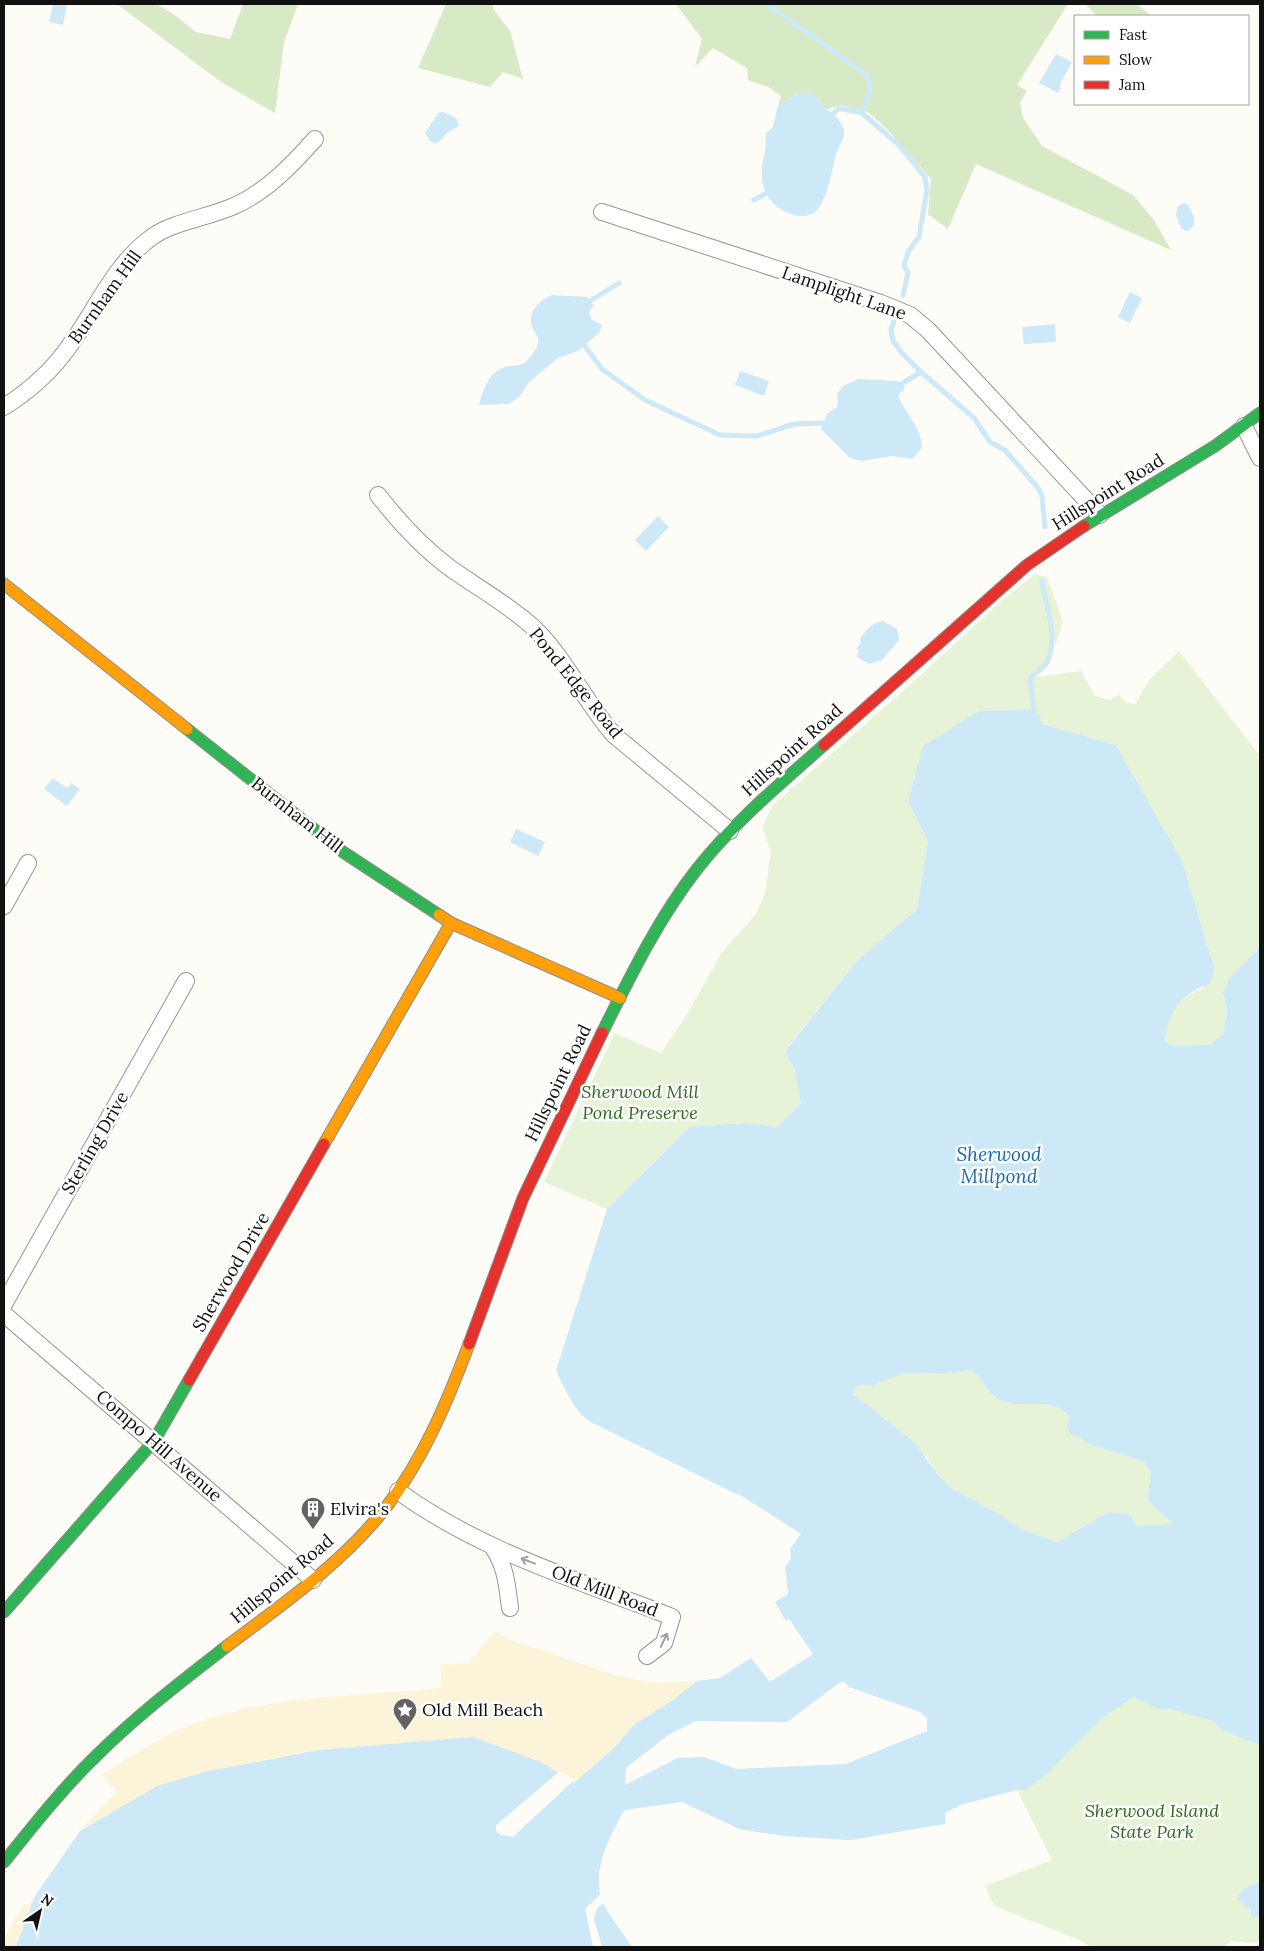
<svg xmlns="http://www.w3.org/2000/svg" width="1264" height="1951" viewBox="0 0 1264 1951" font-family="Lora,serif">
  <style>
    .green { fill: #e7f3d7 }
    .forest { fill: #d8eac5 }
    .sand { fill: #fcf4d9 }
    .water { fill: #cde8f7; fill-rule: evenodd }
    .pier { fill: #fdfcf7 }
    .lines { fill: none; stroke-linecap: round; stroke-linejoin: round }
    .stream { stroke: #cde8f7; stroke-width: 5 }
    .street-casing { stroke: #979795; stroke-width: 18 }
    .fast-casing { stroke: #8e8d8b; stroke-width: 13 }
    .slow-casing { stroke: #8e8d8b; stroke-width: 13 }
    .jam-casing { stroke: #8e8d8b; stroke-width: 13 }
    .street { stroke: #fffffe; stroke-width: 16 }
    .fast { stroke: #30b455; stroke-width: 11 }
    .slow { stroke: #ff9f0a; stroke-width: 11 }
    .jam { stroke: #e5322d; stroke-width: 11 }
    .oneway { stroke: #a0a09f }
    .labels { text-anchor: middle; stroke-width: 5; stroke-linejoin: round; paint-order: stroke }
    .street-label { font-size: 18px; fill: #111; stroke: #fff }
    .park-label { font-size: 18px; font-style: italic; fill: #2f6b1f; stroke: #fff }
    .poi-label { font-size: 18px; fill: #111; stroke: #fff; text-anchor: start }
    .water-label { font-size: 19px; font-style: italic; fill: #1768a6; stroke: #fff }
  </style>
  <rect width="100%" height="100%" fill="#fdfcf7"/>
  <g class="green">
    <path d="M1035,574L1047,577L1063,622L1057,640L1036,677L1081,671L1095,696L1109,700L1119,695L1127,703L1135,704L1150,679L1179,651L1260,756V947L1229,979L1223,992L1227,1012L1223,1034L1210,1045L1176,1046L1165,1042C1167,1016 1177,996 1204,988L1116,745L1042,724L979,711L923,747L908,801L928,841L917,909L857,961L785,1050L795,1070L801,1104L777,1127L745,1123L690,1127L607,1209L544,1182L615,1033L661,1053L686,1016L722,952L756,914L765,894L771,851L762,827L772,806L902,692L1004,599Z"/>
    <path d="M971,1370C983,1379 988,1393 1001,1401C1006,1403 1012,1403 1017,1403C1036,1404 1054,1401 1069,1416L1067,1427L1081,1437L1085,1443L1143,1461L1151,1472L1147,1500L1173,1524L1136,1526L1107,1513L1057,1542L1021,1529L1004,1517L950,1487L935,1471L927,1457L853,1394L856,1386L873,1385L905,1373L942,1374Z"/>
    <path d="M1132,1697L1158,1709H1169L1213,1721C1223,1734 1245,1739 1260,1745V1882L1243,1889L1251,1918L1260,1917V1940L1253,1943L1231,1941L1225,1947H1090L1082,1941L994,1906L985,1886L1052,1860L1017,1790L1064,1757L1101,1719Z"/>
  </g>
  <g class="forest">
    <polygon points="117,4 156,4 172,13 196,32 230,39 243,4 298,4 284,42 275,113 221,82"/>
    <polygon points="446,4 492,4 494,10 510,31 523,79 503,72 490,87 418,68"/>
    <polygon points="676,4 1068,4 1017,85 1027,91 1020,103 1023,118 1042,146 1133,195 1154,220 1171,250 976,164 948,229 928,214 931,179 888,130 868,112 840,105 828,109 823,108 819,99 797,94 778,105 781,96 770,88 748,80 747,68 713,48 695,67 702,39"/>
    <polygon points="1085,4 1137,4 1151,16 1097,16"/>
  </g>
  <g class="sand">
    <path d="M495,1631L508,1639L618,1676L654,1683L697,1681L673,1700L635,1724L615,1747L574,1784L541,1762L279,1757L208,1771L157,1786L80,1831L117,1791L102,1775C132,1756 163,1735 196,1723C274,1694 360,1697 441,1688L440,1665L469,1663Z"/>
    <polygon points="35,1896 16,1947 4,1947 4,1939 24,1904 27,1906"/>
  </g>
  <g class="water">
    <polygon points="53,4 67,4 63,25 49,22"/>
    <polygon points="1056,54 1072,62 1059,86 1061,88 1058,93 1039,83"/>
    <path d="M811,92L819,99L823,108C832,110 843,122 844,132C845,138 840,143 838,149C831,167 830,196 816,211C810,217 798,217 791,214C763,204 757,179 765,152C766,146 765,139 766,133L773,127L778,105L797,94Z"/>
    <polygon points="443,112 456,118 459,126 448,132 439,142 434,143 430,141 425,133 438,113"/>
    <path d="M1184,203L1188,205C1193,214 1199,224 1188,231L1181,229L1176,215L1178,206Z"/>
    <polygon points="1130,292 1142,298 1130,323 1118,317"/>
    <path d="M552,295L587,297L594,306L589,311L591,319L602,325L599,333L578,351L558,358L529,382L519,397L509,404L479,405C483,390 489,371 506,367C513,365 519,366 525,363C530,357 537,350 538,343C539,337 536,334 533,329C526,313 538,301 552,295Z"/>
    <polygon points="1055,324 1056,342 1024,344 1022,327"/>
    <polygon points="740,371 769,381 764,396 735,385"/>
    <path d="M858,379L898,381L905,388L899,394V398C907,416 922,428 922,448L912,459L892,456L861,461L850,458L821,429L827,414L838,406L837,394L843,386Z"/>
    <polygon points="658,516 669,527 646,551 635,540"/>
    <path d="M883,621L897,629L899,640L882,660L869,664L857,657L859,650L856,649L861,643L860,639C866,630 872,622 883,621Z"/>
    <path d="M1029,710L1040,715L1042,724L1116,745L1182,861L1214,969C1210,990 1207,982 1192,992C1173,1004 1167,1021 1165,1042L1176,1046L1210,1045L1223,1034L1227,1012L1223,992L1229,979L1260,947V1745C1245,1739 1223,1734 1213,1721L1169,1709H1158L1133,1697L1101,1719L1045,1776L1025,1790H1017L960,1805L945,1813V1824L850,1840L784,1836L739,1829L682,1802L624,1810C611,1836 594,1864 600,1894C605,1912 622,1931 632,1947H16L35,1896L80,1831L157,1786L208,1771L320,1750L472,1737L541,1762L574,1783L615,1747L635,1724L673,1700L697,1681L720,1678L751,1658L770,1682L813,1654L789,1619L786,1621L775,1602L788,1594L785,1567L791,1559L790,1549L801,1534L739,1494L738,1495L589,1421C573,1409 565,1389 556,1371L607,1209L690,1127L745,1123L777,1127L801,1104L795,1070L785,1051L857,961L917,909L928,841L908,801L923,746L979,711ZM971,1370C983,1378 990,1399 1005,1402C1028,1408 1051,1397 1069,1416L1067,1427L1071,1435L1081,1437L1085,1443L1143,1461L1151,1472L1147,1500L1173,1524L1137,1526L1128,1514L1107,1513L1057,1542L1021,1529L1004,1517L950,1487L935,1471L915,1443L853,1394L856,1386L873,1385L905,1373L942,1374ZM845,1682L849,1687L920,1712L927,1718V1731L846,1764L737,1769L704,1757L678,1758L625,1785L626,1768L668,1735L696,1721L787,1722L839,1683Z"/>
    <polygon points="53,778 65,787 69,787 71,783 80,789 67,806 44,789"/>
    <polygon points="516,829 545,842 538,856 510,842"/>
    <polygon points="1260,1882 1260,1917 1251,1918 1250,1910 1237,1899 1243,1889"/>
  </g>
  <g class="pier">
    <polygon points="560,1771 574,1780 513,1837 501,1835 496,1831 496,1825"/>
    <polygon points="603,1892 606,1902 597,1908 594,1919 602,1947 593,1947 585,1909"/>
  </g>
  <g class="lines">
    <g class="stream">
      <polyline points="767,4 868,76 870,89 862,113 899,145 925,177 927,190 921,225 919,237 908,252 904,265 908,273 903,295"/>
      <polyline points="833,114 839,108 862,113"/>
      <polyline points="754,200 765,194"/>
      <polyline points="590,301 619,283"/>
      <polyline points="894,322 891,329 893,341 902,353 921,372 974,418 990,442 1005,450 1038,488 1042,496 1045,527"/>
      <polyline points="584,345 602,369 645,400 720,435 757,436 794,424 823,423"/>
      <polyline points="901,384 921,372"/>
      <path d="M1034,712L1030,679C1035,672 1043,670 1047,662C1059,638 1046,606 1042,581"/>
    </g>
    <defs>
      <g id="street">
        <polyline points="602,212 881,303 910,315 928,330 1100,515"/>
        <path d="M4,407C29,391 53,370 70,345C96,310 115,263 152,237C172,222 210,217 234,206C266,192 292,165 315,139"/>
        <polyline points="1244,426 1260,458"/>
        <path d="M378,495C399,522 423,548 450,568C478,588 509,605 534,628C566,659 585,702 614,735L730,831"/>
        <polyline points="4,906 28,863"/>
        <polyline points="4,1304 186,981"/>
        <polyline points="4,1314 313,1580"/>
        <path d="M398,1491C480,1551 578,1580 672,1617L664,1643L647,1656"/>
        <path d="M492,1546C506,1566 507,1585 510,1608"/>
      </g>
      <g id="fast">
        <polyline points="1084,526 1215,446 1260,413"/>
        <polyline points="187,729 343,852 439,915"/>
        <path d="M602,1033C630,977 658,919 697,869C734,822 780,784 824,745"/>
        <polyline points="4,1612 154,1441 189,1380"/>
        <path d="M4,1862C33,1826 62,1789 96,1756C136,1716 182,1681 227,1646"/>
      </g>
      <g id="slow">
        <polyline points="4,584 187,729"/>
        <polyline points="439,915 451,923 620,998"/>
        <polyline points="324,1144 451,923"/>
        <path d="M227,1646C283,1604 344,1562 387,1506C424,1458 448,1400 469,1344"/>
      </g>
      <g id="jam">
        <polyline points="824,745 1027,565 1084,526"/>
        <polyline points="469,1344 523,1198 602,1033"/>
        <polyline points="189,1380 324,1144"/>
      </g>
    </defs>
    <use href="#street" class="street-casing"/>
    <use href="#fast" class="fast-casing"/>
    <use href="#slow" class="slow-casing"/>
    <use href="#jam" class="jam-casing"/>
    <use href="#street" class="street"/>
    <use href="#fast" class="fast"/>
    <use href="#slow" class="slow"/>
    <use href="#jam" class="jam"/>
  </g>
  <defs><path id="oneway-shaft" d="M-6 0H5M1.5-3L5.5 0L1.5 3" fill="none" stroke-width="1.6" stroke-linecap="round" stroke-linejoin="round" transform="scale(1.25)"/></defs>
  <g class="oneway">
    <use href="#oneway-shaft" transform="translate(528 1561) rotate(-159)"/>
    <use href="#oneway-shaft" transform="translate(664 1640) rotate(-65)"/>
  </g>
  <defs>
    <symbol id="building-pin" viewBox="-11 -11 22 30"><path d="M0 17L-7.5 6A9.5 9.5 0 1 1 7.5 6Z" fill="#646362" stroke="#fff"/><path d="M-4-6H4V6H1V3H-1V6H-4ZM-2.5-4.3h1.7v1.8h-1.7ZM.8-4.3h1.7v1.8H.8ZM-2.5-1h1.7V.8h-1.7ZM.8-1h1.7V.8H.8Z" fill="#fff"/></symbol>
    <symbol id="sight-pin" viewBox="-11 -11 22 30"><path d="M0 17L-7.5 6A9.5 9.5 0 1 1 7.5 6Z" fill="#646362" stroke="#fff"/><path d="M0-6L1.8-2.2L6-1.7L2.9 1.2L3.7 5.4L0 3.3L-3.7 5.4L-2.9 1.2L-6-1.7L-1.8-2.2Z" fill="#fff"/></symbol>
  </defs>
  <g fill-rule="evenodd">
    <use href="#building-pin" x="299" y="1495" width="28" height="38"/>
    <use href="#sight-pin" x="391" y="1696" width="28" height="38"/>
  </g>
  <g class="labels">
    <g class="street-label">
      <text transform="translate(844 293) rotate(19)" y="6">Lamplight Lane</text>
      <text transform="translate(105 297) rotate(-54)" y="6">Burnham Hill</text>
      <text transform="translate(1108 492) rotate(-32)" y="6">Hillspoint Road</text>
      <text transform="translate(576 683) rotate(51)" y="6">Pond Edge Road</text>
      <text transform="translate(792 750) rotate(-42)" y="6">Hillspoint Road</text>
      <text transform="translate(297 815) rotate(38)" y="6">Burnham Hill</text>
      <text transform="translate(558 1083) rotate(-64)" y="6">Hillspoint Road</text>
      <text transform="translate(95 1143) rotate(-60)" y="6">Sterling Drive</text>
      <text transform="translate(231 1272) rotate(-60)" y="6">Sherwood Drive</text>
      <text transform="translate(159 1446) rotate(41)" y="6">Compo Hill Avenue</text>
      <text transform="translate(282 1579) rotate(-40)" y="6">Hillspoint Road</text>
      <text transform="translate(605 1591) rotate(21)" y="6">Old Mill Road</text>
    </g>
    <g class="park-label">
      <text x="640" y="1098">Sherwood Mill<tspan x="640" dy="21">Pond Preserve</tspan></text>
      <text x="1152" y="1817">Sherwood Island<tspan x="1152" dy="21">State Park</tspan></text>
    </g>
    <g class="poi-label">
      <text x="330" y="1515">Elvira's</text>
      <text x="422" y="1716">Old Mill Beach</text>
    </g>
    <g class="water-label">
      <text x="999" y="1161">Sherwood<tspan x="999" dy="22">Millpond</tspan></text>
    </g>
  </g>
  <rect width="1264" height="1951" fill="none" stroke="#111111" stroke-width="10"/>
  <rect x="1074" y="15" width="175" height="90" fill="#ffffff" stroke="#a0a0a0"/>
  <rect x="1084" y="31" width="25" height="8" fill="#30b455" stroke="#a0a0a0"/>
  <text x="1119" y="40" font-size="15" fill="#111111">Fast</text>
  <rect x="1084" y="56" width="25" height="8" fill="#ff9f0a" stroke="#a0a0a0"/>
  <text x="1119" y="65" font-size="15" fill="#111111">Slow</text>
  <rect x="1084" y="81" width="25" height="8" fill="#e5322d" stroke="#a0a0a0"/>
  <text x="1119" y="90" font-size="15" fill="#111111">Jam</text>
  <g transform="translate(40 1911) rotate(34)" stroke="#ffffff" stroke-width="4" paint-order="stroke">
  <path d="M0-4L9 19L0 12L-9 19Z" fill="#111111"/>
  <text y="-8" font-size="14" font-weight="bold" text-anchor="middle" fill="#111111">N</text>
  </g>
</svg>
